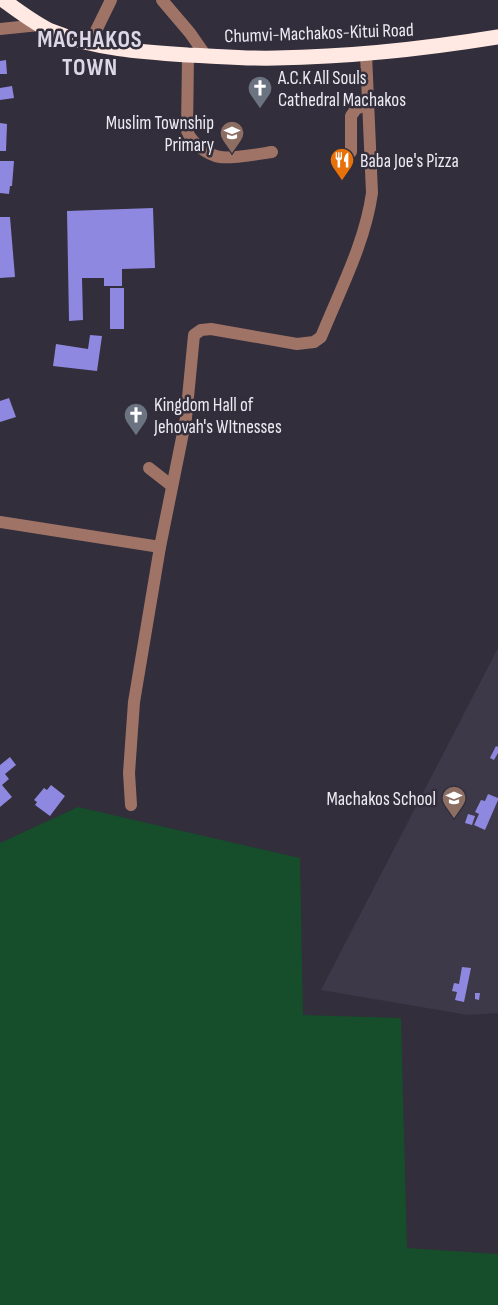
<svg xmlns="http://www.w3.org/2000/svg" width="498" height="1305" viewBox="0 0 498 1305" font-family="'Sofia Sans Condensed',sans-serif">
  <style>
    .education { fill: #3e3949 }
    .green { fill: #164d2a }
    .building { fill: #8f88e0 }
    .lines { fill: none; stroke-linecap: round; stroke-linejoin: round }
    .minor { stroke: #9f7467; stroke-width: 12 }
    .highway { stroke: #ffe9e2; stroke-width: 15 }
    .labels { text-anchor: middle; stroke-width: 5; stroke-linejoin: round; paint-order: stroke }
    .street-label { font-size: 19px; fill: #eceaf2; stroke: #322e3b }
    .poi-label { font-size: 19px; fill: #eceaf2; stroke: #322e3b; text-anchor: start }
    .district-label { font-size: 24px; font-weight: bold; letter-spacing: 1px; fill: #ddd8e8; stroke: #322e3b }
  </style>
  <rect width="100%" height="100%" fill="#322e3b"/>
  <polygon class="education" points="498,648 498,1013 468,1015 321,990"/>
  <polygon class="green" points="78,807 300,858 303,1015 401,1018 407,1248 498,1254 498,1305 0,1305 0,843"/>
  <g class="building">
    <polygon points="6,60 7,74 0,74 0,61"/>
    <polygon points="12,86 14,98 0,100 0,88"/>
    <polygon points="0,123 7,124 6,151 0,151"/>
    <polygon points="0,161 14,161 12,186 10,186 9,194 0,193"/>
    <polygon points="153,208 155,268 122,269 122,286 104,286 104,278 82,278 83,320 69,321 67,211"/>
    <polygon points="0,217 10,217 15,277 0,278"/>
    <rect x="110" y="288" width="14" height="41"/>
    <polygon points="90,335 102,336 97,371 53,366 56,344 88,349"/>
    <polygon points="9,398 16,417 0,422 0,401"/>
    <polygon points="496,746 498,747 498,753 494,760 490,758"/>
    <polygon points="10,757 16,765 5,774 9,779 2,785 12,797 0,807 0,765"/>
    <polygon points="51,785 65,796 50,816 35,805 37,802 34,800 44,788 47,790"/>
    <polygon points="488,794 498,798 498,800 485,830 474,825 479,814 475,812 481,800 485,801"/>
    <polygon points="468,814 475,816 472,825 465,823"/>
    <polygon points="462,967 471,968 464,1002 455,1000 457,992 452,991 454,983 459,984"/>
    <polygon points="475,993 480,993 479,1000 475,999"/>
  </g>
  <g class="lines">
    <g class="minor">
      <polyline points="162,0 190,33 206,56"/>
      <polyline points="0,29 39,25"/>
      <polyline points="90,43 111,0"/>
      <path d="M188,55L187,131C192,143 207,155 220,157C231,159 259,154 272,152"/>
      <polyline points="351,152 351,116 356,109 367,104"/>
      <polyline points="149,468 172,486"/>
      <polyline points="0,522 160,547"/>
      <path d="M131,805L129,773L134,702L160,547L186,418L194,335L201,330L211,329L297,344L314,342L321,337C340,290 365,243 372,193L366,54"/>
    </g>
    <path class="highway" d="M3,0C19,11 34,23 51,31C95,49 142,52 188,55C217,56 247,59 276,58C350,57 424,49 498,37"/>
  </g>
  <defs>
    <symbol id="church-pin" viewBox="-11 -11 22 30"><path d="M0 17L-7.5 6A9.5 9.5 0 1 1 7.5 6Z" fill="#6b7280" stroke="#322e3b"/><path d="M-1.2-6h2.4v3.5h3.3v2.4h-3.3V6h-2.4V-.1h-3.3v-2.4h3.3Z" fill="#fff"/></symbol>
    <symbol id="school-pin" viewBox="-11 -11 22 30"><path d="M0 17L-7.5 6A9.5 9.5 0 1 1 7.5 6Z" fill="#8d6e63" stroke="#322e3b"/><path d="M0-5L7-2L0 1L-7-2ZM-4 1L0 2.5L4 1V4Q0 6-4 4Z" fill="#fff"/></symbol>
    <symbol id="restaurant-pin" viewBox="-11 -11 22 30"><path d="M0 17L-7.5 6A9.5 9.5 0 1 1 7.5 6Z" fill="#e8710a" stroke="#322e3b"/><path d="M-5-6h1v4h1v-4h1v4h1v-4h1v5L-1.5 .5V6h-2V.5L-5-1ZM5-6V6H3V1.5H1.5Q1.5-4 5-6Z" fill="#fff"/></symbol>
  </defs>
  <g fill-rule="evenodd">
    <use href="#church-pin" x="246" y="74" width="28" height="38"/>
    <use href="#school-pin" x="218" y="119" width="28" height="38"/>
    <use href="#restaurant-pin" x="328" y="146" width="28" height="38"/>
    <use href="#church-pin" x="122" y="401" width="28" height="38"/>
    <use href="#school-pin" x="440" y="784" width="28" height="38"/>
  </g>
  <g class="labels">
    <g class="street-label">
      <text transform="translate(319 32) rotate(-2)" y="7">Chumvi-Machakos-Kitui Road</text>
    </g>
    <g class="poi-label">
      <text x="278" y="84">A.C.K All Souls<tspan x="278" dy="22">Cathedral Machakos</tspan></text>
      <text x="214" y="129" text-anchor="end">Muslim Township<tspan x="214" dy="22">Primary</tspan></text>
      <text x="360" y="167">Baba Joe's Pizza</text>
      <text x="154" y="411">Kingdom Hall of<tspan x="154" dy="22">Jehovah's WItnesses</tspan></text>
      <text x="436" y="805" text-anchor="end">Machakos School</text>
    </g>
    <g class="district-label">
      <text x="90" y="47">MACHAKOS<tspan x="90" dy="28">TOWN</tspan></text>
    </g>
  </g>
</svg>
